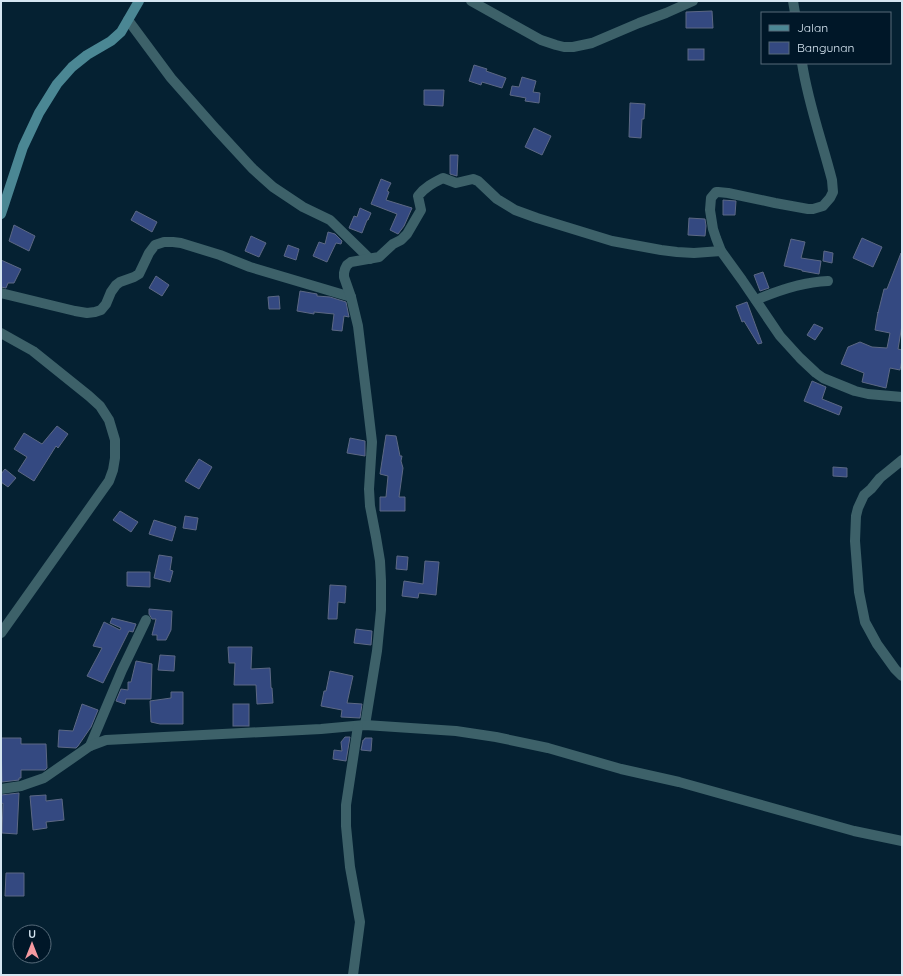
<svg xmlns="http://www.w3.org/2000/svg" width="903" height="976" viewBox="0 0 903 976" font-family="Quicksand,sans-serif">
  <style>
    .building { fill: #344981; stroke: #5c6884 }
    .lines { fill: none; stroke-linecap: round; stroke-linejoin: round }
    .street { stroke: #3d6169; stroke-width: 10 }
    .secondary { stroke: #4b8794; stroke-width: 10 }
  </style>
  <rect width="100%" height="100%" fill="#052132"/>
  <g class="building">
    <polygon points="712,11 713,28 686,28 686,12"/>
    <rect x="688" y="49" width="16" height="11"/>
    <polygon points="474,65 487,69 486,71 506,78 502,88 482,82 481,85 469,81"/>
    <polygon points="522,77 536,81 533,92 540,93 539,103 525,101 526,98 510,95 512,86 519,87"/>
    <polygon points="424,90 444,90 443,106 424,105"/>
    <polygon points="630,103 645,104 644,119 642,119 641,138 629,137"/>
    <polygon points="534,128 551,136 542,155 525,147"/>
    <polygon points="450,155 458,155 457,176 450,174"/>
    <polygon points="381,179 391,183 387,191 389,192 386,200 412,208 404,226 398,234 390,230 397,214 371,204"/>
    <polygon points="723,200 736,201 735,215 723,215"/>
    <polygon points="360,208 371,213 368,220 367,220 362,233 349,228 354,216 357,217"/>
    <polygon points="136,211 157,222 152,232 131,220"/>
    <polygon points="689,218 705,219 706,226 705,236 688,235"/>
    <polygon points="14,225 35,236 29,251 9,241"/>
    <polygon points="328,232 335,234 342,241 341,244 336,243 327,262 313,256 319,242 325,244"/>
    <polygon points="251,236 266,243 259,257 245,251"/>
    <polygon points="862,238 882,247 873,267 853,258"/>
    <polygon points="791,239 805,242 801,258 821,261 819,274 802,271 802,270 784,266"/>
    <polygon points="288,245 299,249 296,260 284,256"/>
    <polygon points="824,251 833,253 832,263 823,261"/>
    <polygon points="901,253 902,325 898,349 902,350 902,360 900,370 890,368 886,388 862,382 864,373 841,364 848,347 860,342 872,347 887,348 890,333 875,330 878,312 878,313 884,289 887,289"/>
    <polygon points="1,260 21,269 14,283 8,283 6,288 1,287"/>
    <polygon points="763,272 769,288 760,291 754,275"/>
    <polygon points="156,276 169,285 162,296 149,288"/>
    <polygon points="300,291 317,294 317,296 330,297 346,302 349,317 344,316 342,331 332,330 334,314 314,312 314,314 297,311"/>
    <polygon points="279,296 280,309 269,309 268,297"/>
    <polygon points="747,302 762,343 758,344 744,321 742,322 736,306"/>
    <polygon points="814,324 823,328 815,340 807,335"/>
    <polygon points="812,381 826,387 822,399 842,407 839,415 804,401"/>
    <polygon points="57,426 68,434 58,448 56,446 34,481 18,471 27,457 14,449 24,433 42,444"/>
    <polygon points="386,435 396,436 400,456 402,456 401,461 403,468 399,497 405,497 405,511 380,511 380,497 386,497 388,476 380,474"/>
    <polygon points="350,438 365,441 365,456 347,453"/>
    <polygon points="199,459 212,467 199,489 185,481"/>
    <polygon points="833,467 847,468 847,477 833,476"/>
    <polygon points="5,469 16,478 8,487 1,482 1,474"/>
    <polygon points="120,511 138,522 131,532 113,520"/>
    <polygon points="185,516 198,518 196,530 183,528"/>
    <polygon points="154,520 176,527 172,541 149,534"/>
    <polygon points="159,555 172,557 170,570 173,571 170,582 154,578"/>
    <polygon points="397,556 408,557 407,570 396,569"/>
    <polygon points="425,561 439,562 436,595 419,593 418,598 402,596 404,581 423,584"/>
    <polygon points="127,572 150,572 150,587 127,586"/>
    <polygon points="330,585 346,586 345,603 338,602 337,619 328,619"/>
    <polygon points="149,609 172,611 171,630 166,640 157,640 157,635 152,635 156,619 152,619 149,614"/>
    <polygon points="112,618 136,624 133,632 129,631 103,683 87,676 102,648 93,646 104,622 120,630 121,628 110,623"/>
    <polygon points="356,629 372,631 371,645 354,643"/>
    <polygon points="228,647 252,647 251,669 270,668 271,688 272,688 273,703 257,704 256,685 234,685 235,663 229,663"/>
    <polygon points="160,655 175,656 174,671 158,670"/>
    <polygon points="136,661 152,664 151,699 126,699 125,704 116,701 121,689 128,690 128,682 131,682"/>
    <polygon points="330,671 353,676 347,703 362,704 360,718 341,717 342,710 321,706 324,691 326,691"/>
    <polygon points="171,692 183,692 183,724 160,724 151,722 150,701 171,698"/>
    <polygon points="82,704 98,710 91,727 78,746 76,748 58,747 59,730 73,731"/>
    <rect x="233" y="704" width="16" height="22"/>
    <polygon points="345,737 350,737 346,761 333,759 334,750 342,751 341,742"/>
    <polygon points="1,738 21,738 21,744 46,744 47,768 45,770 21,770 21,778 19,778 19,780 2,782"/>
    <polygon points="365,738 372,738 371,751 361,750 363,740 364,740"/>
    <polygon points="19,793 17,834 2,833 3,803 1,804 1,795"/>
    <polygon points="46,795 46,801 62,799 64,820 46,822 47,828 33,830 30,796"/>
    <polygon points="6,873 24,873 24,896 5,896"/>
  </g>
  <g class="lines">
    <g class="street">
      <polyline points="471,1 541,40 556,45 564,47 573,47 592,43 639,23 666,13 693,1"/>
      <polyline points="793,1 795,13"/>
      <polyline points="128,20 171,78 216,129 253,169 273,187 303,207 330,220 370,259"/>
      <path d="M802,63C808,103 822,141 832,180L833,192L830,198L823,206L813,209H808L775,203L728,193L718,192H716L711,198L710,210L713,229L716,238L721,251L742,280L780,336L800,358L816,373L823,378L855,391L868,394L902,397"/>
      <polyline points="1,293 75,311 87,313 95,312 101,310 106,304 111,292 116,285 120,282 134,277 139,274 149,253 155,245 164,242 173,242 181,243 220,255 250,267 351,297"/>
      <path d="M756,300C779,290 803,282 828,281"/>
      <polyline points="1,333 33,351 89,396 100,406 109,420 115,440 115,458 113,470 109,481 1,633"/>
      <polyline points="902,460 880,478 871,489 864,495 858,508 856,516 855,541 859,592 865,622 877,644 895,669 902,676"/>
      <path d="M365,725L377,651L381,610V581L380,561L376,537L370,506L369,489L372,442L368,408L358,326L351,297L344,277V273L345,269L347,265L351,262L379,257L393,244L401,240L407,234L421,210L418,196C425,187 433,183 443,178L456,183L473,179L478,181L497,199L515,210L537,218L612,241L661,250L677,252L694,253L721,251"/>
      <polyline points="90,746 122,670 146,620"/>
      <polyline points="1,789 21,786 44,778 90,746 106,740 321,729 365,725 456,731 496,737 548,748 621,769 679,782 854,831 902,841"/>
      <polyline points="353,975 360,922 350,867 346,826 346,805 358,726"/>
    </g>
    <polyline class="secondary" points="1,214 23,147 39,113 57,84 72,67 87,55 111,41 121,32 139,1"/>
  </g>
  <rect width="903" height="976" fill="none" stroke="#d6e6f2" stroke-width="4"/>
  <rect x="761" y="12" width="130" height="52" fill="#001728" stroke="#566a79"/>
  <rect x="769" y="25" width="20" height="6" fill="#4b8794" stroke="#566a79"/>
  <text x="797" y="32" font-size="12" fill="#d6e6f2">Jalan</text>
  <rect x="769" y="42" width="20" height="12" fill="#344981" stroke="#566a79"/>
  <text x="797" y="52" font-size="12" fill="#d6e6f2">Bangunan</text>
  <g transform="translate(32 944)"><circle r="19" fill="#001728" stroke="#566a79"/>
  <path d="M0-3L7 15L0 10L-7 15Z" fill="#f49aa1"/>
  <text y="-6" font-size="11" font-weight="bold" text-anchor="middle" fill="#d6e6f2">U</text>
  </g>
</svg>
